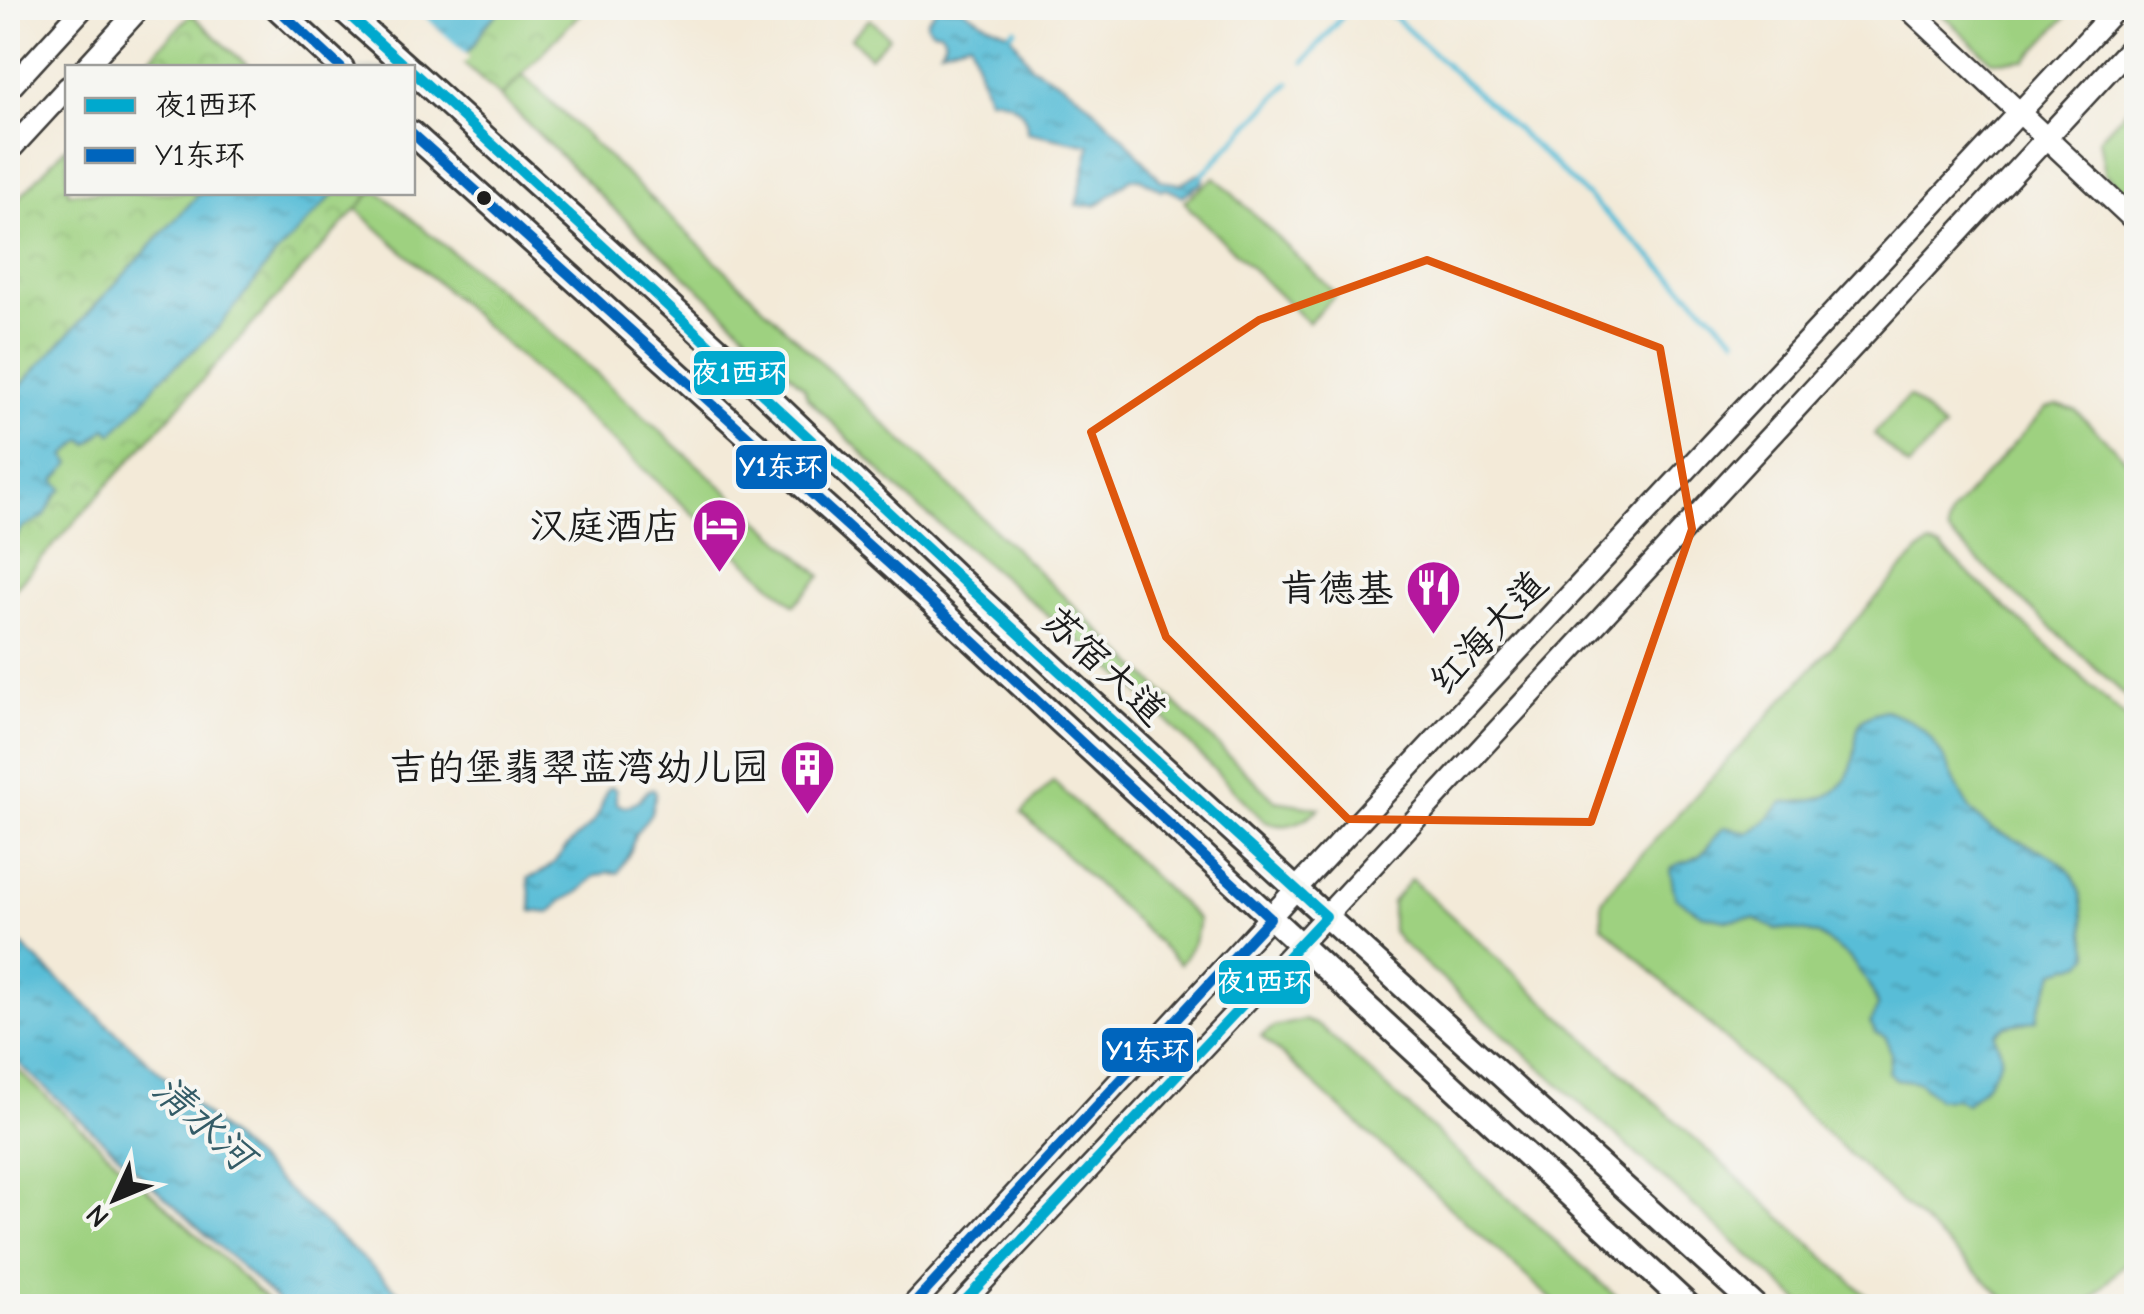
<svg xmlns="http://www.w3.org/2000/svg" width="2144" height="1314" viewBox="0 0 2144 1314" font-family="'Comic Neue','LXGW WenKai TC',sans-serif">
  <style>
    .green { fill: #9ed180; stroke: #5d764e; stroke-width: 2.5 }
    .park { fill: url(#park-crowns); stroke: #5d764e; stroke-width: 2.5 }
    .water { fill: url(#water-ripples); stroke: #3a6c7a; stroke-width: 2.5 }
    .pier { fill: #f3ead8 }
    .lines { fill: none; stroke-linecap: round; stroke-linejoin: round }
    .stream { stroke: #59bdd7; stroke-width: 5 }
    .secondary-casing { stroke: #3c3b38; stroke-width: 25 }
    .primary-casing { stroke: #3c3b38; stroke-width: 28 }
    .secondary { stroke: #fff; stroke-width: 20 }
    .primary { stroke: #fff; stroke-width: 22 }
    .bus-1-casing { stroke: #f6f6f2; stroke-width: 18 }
    .bus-2-casing { stroke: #f6f6f2; stroke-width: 18 }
    .bus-1 { stroke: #00a9ce; stroke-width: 10 }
    .bus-2 { stroke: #0065bd; stroke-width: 10 }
    .marked { fill: none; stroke: #de560d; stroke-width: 8; stroke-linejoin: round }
    .bus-dot { fill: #1c1c1c; stroke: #f6f6f2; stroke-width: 4 }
    .labels { text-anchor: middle; stroke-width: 8; stroke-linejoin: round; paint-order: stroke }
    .poi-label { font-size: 38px; fill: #1c1c1c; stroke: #f6f6f2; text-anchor: end }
    .street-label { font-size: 38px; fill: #1c1c1c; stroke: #f6f6f2 }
    .water-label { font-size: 40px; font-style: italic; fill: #345c67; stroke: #f6f6f2 }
    .line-badge { stroke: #f6f6f2; stroke-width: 4 }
    .badge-label { font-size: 28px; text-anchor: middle; font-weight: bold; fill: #fff }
  </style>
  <defs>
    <pattern id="park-crowns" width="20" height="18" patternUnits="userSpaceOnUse" patternTransform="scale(2.5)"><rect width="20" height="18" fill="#9ed180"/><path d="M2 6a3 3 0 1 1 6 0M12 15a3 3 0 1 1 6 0" fill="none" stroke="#88b36e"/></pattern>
    <pattern id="water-ripples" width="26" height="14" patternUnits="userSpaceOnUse" patternTransform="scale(2.5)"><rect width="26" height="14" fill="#59bdd7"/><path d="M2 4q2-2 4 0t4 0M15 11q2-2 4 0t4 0" fill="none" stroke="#4999ae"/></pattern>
  </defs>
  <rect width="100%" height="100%" fill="#f6f6f2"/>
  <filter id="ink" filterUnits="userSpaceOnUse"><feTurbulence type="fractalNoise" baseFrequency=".01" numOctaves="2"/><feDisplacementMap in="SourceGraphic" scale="20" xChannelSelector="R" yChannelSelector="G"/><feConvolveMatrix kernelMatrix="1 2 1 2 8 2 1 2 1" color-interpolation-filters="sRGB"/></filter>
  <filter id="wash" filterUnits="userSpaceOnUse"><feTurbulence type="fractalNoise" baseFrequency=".0048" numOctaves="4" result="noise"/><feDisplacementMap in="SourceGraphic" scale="40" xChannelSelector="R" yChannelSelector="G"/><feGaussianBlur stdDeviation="2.25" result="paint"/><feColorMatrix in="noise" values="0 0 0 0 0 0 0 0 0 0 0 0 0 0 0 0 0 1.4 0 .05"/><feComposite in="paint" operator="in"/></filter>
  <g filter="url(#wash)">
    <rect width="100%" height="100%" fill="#f3ead8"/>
    <g class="green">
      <polygon points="1935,8 2074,8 2026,60 1992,61"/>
      <polygon points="870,19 889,37 870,57 851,38"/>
      <path d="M523,75L1276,801L1320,808C1302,823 1287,831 1264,821L1134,687L904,495L807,397L804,387L615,210L501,97Z"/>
      <polygon points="2136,100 2136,202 2105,173 2099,139"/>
      <polygon points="1215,177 1336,294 1308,323 1191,210 1184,201"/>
      <polygon points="371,192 380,193 543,326 821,576 794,605 356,209"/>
      <polygon points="1909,396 1944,429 1908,467 1874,434"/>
      <polygon points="2057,405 2075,410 2136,469 2136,705 1948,533 1948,524 1951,513 2046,408"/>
      <polygon points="1930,545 1941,548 2136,727 2136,1251 2085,1306 2013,1306 1602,925 1602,901 1610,889 1919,551"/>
      <path d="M1053,781L1198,919C1199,934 1190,952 1180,964L1022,813Z"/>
      <polygon points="1411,879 1878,1306 1805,1306 1400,941 1392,930 1392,902"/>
      <polygon points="1304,1020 1320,1026 1626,1306 1559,1306 1261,1036 1274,1027"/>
      <polygon points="8,1061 274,1306 8,1306"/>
    </g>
    <g class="park">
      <polygon points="401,8 585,8 501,97"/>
      <polygon points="191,14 249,67 141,67"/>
      <polygon points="67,146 68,192 371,193 8,596 8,210"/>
    </g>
    <g class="water">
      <polygon points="357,8 503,8 484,27 474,45 413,110 412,68 302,68"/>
      <path d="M937,8H962L984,22L1010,33L1031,66L1062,83L1087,102L1125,139L1161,181L1180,184L1199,174L1204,178L1202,183L1182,196L1167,189L1161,190L1140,178L1131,179L1097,205L1076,206L1090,145L1027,132C1028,109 1009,99 988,98L970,41L941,49C946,41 946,38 940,31L932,30L927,25V20Z"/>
      <polygon points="200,193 335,193 273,258 214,333 159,380 146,398 112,434 106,428 89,444 83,439 65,456 71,463 55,480 63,489 56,495 44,517 22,528 8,549 8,399"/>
      <path d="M1885,710C1895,714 1905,717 1914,723C1932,734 1945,759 1954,779C1960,793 1966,806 1978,818C2004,842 2047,844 2070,872C2087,894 2080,927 2090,954L2083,963L2056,971L2040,1005L2037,1020L2006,1026L1995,1034C1995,1043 2002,1047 2001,1057C1998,1074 1978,1092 1966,1104L1956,1098L1938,1099L1919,1082L1896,1079L1888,1072L1891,1053L1886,1038L1876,1033L1870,1022L1878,1007L1870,985L1849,957L1817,934L1789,929H1775L1754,918L1726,920L1703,915L1675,897L1670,870C1679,861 1683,864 1694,859C1708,853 1713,835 1725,827L1749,833L1766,821L1783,802C1819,803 1846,797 1854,757C1856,747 1855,734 1859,725C1864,715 1875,713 1885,710Z"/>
      <path d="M612,787L616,790V803C631,813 638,798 650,789H653L656,793L651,813L635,835L631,850L618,873L609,872L594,877L579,892L562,901L550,913L532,911L528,878C553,870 555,859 572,842C580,833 590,828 596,818C603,808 602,797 608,788Z"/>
      <polygon points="8,933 414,1306 284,1306 8,1054"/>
    </g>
    <polygon class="pier" points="350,8 415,8 470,57 413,115 412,68 297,68"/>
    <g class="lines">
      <g class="stream">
        <polyline points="1299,8 1304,12"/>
        <polyline points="1377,8 1395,18 1539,150 1736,338"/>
        <polyline points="1010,33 1015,29"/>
        <polyline points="1304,62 1346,12 1354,8"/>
        <polyline points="1201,176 1289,83"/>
      </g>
    </g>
  </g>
  <g filter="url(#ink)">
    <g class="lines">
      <defs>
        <g id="secondary">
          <polyline points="1908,8 2136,222"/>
          <polyline points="85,68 140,8"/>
          <polyline points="8,90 83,8"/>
          <polyline points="8,152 68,87"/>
          <polyline points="912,1306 1296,889 2117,8"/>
          <polyline points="960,1306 1299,945 2136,41"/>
        </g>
        <g id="primary">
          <polyline points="277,8 342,68"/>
          <polyline points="341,8 408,68"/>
          <polyline points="412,71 719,350 979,598 1296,889 1755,1306"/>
          <polyline points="412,133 927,598 1689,1306"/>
        </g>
      </defs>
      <use href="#secondary" class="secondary-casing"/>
      <use href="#primary" class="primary-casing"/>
      <use href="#secondary" class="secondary"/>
      <use href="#primary" class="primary"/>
      <defs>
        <g id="bus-1">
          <polyline points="341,8 407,68"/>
          <path d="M412,71C720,350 1018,638 1326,916L960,1306"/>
        </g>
        <g id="bus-2">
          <polyline points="277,8 341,68"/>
          <polyline points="412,133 927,598 1270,918 912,1306"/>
        </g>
      </defs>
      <use href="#bus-1" class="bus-1-casing"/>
      <use href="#bus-2" class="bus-2-casing"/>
      <use href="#bus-1" class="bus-1"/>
      <use href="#bus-2" class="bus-2"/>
    </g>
  </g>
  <path class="marked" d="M1427,260L1660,348L1692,529L1591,822L1348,819L1166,637L1091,432L1259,320Z"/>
  <defs>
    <symbol id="hotel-pin" viewBox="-11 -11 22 30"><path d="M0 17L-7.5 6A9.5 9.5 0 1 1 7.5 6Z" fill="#b5179e" stroke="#f6f6f2"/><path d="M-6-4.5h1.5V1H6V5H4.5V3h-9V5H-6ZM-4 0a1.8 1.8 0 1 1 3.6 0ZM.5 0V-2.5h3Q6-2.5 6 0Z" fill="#fff"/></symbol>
    <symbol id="restaurant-pin" viewBox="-11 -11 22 30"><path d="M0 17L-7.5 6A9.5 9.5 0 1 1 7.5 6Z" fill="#b5179e" stroke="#f6f6f2"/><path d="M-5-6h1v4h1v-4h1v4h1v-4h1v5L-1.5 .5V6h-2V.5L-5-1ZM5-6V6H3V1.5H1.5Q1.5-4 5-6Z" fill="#fff"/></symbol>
    <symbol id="building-pin" viewBox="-11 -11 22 30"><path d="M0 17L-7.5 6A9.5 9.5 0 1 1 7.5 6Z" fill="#b5179e" stroke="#f6f6f2"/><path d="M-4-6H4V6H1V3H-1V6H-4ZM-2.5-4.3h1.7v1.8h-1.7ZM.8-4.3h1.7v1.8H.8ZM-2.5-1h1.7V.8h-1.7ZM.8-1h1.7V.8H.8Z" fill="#fff"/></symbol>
  </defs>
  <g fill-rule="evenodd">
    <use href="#hotel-pin" x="688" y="494" width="63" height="86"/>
    <use href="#restaurant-pin" x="1402" y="556" width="63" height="86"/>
    <use href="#building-pin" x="776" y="736" width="63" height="86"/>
  </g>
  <circle class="bus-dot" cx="484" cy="198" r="9"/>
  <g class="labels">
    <g class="poi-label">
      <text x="681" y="539">汉庭酒店</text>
      <text x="1394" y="601">肯德基</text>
      <text x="769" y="780">吉的堡翡翠蓝湾幼儿园</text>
    </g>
    <g class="street-label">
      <text transform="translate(1488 632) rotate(-47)" y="13">红海大道</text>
      <text transform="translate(1105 666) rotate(43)" y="13">苏宿大道</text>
    </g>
    <g class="water-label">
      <text transform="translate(204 1122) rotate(42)" y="14">清水河</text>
    </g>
  </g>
  <g class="line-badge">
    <rect x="692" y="349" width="95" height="48" rx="10" fill="#00a9ce"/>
    <rect x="734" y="443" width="95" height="48" rx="10" fill="#0065bd"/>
    <rect x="1217" y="958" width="95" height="48" rx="10" fill="#00a9ce"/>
    <rect x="1100" y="1026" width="95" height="48" rx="10" fill="#0065bd"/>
  </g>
  <g class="badge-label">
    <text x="739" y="382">夜1西环</text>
    <text x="781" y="476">Y1东环</text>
    <text x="1264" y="991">夜1西环</text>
    <text x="1148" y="1060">Y1东环</text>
  </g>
  <rect width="2144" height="1314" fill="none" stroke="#f6f6f2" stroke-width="40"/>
  <rect x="65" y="65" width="350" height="130" fill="#f6f6f2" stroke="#9f9f9c" stroke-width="2.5"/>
  <rect x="85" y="98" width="50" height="15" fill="#00a9ce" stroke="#9f9f9c" stroke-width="2.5"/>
  <text x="155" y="115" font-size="30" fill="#1c1c1c">夜1西环</text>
  <rect x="85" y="148" width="50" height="15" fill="#0065bd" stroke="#9f9f9c" stroke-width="2.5"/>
  <text x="155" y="165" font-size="30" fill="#1c1c1c">Y1东环</text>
  <g transform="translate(115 1199) rotate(226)" stroke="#f6f6f2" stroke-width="8" paint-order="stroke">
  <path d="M0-8L18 38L0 25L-18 38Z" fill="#1c1c1c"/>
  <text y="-15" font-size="28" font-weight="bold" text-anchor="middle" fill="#1c1c1c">N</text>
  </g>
</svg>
